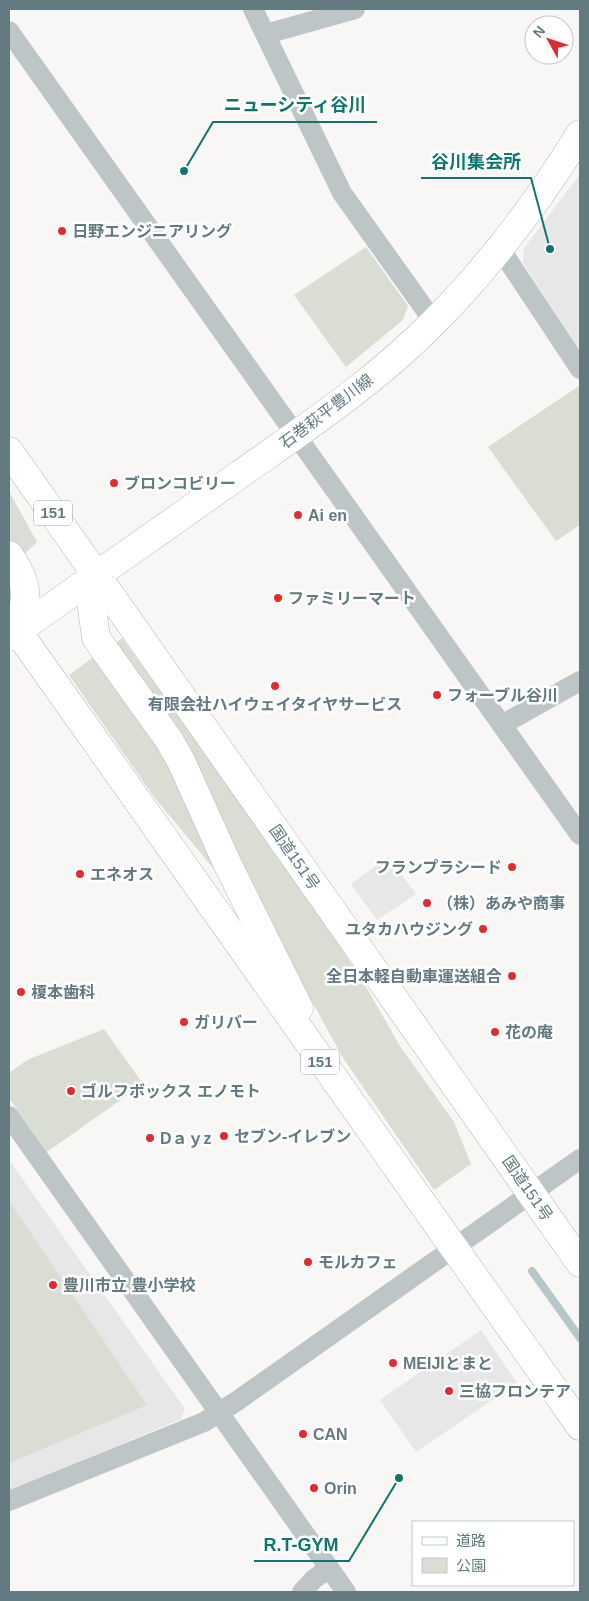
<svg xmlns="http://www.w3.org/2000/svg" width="589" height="1601" viewBox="0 0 589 1601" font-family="Helvetica,'Noto Sans JP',sans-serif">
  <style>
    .built { fill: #e6e7e6 }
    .green { fill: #d9ddd4 }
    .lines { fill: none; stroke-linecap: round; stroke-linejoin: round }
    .stream { stroke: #b6c7c8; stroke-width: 8 }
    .secondary-casing { stroke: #b1babc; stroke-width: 29 }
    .highway-casing { stroke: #b2b8ba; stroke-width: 29 }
    .street { stroke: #bec5c7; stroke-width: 20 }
    .secondary { stroke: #fff; stroke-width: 28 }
    .highway { stroke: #fff; stroke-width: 28 }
    .poi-dot { fill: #e02c30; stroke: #fff; stroke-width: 2 }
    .labels { text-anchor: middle; stroke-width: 5; stroke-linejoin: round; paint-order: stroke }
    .shield { fill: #fff; stroke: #92a2a6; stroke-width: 1 }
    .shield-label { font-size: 15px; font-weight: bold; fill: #637a80 }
    .poi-label { font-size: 16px; font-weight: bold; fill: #637a80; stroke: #fff; text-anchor: start }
    .street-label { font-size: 16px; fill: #637a80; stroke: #fff }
    .leader { fill: none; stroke: #0f766e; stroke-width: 2 }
    .callout-dot { fill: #0f766e; stroke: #fff; stroke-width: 2 }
    .callout-label { font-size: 18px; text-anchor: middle; font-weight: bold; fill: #0f766e; stroke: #fff; stroke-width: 5; stroke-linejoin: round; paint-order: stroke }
  </style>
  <rect width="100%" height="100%" fill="#f8f7f5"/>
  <g class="built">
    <polygon points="580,174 580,345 577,346 523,263 524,248"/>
    <polygon points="388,857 416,894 377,920 351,884"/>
    <polygon points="9,1160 185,1409 181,1419 9,1491"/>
    <polygon points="481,1330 517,1383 416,1452 380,1400"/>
  </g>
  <g class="green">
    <polygon points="366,247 408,306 403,320 346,367 294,295"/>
    <polygon points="579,386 580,525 556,541 488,447"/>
    <polygon points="9,491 37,542 21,557 9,540"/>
    <polygon points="122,638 282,859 362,980 400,1046 454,1122 471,1164 434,1190 343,1058 116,643"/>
    <polygon points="99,653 173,766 218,874 155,798 69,675"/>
    <polygon points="104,1029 143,1084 47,1152 9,1098 9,1073 27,1060"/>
    <polygon points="9,1201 147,1405 9,1463"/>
  </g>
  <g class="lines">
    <polyline class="stream" points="532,1271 580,1338"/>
    <defs>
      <path id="secondary" d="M9,637C86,583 163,529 239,475C307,427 376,381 434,322C491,265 538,202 580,134"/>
      <g id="highway">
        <polyline points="9,451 580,1263"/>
        <path d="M9,555C30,585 28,597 17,631"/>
        <polyline points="96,575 92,608 96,638 169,740 181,761 227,863 299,1008"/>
        <polyline points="9,619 580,1426"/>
      </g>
    </defs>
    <use href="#secondary" class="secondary-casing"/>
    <use href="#highway" class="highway-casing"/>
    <g class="street">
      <polyline points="253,9 342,193 434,322"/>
      <polyline points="9,31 580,835"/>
      <polyline points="266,34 355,9"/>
      <polyline points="501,250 580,369"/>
      <polyline points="503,724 580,681"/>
      <polyline points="9,1116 346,1592"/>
      <polyline points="9,1501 204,1422 237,1401 580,1159"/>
      <polyline points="302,1592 314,1579 329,1568"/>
    </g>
    <use href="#secondary" class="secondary"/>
    <use href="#highway" class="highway"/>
  </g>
  <g class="poi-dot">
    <circle cx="62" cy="231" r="5"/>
    <circle cx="114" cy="483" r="5"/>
    <circle cx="298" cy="515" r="5"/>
    <circle cx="278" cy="598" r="5"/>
    <circle cx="275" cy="686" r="5"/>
    <circle cx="437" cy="695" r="5"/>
    <circle cx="512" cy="867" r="5"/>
    <circle cx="80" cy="874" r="5"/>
    <circle cx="427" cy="903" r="5"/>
    <circle cx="483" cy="929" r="5"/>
    <circle cx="512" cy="976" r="5"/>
    <circle cx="21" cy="992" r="5"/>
    <circle cx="184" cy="1022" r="5"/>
    <circle cx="495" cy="1032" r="5"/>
    <circle cx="71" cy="1091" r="5"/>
    <circle cx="224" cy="1136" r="5"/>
    <circle cx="150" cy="1138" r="5"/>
    <circle cx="308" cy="1262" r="5"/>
    <circle cx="53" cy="1285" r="5"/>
    <circle cx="393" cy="1363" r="5"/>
    <circle cx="449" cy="1391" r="5"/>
    <circle cx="303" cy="1434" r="5"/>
    <circle cx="314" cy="1488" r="5"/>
  </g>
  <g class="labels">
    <g class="shield">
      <rect x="34" y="500.5" width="38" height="25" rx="4"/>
      <rect x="301" y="1049.5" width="38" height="25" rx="4"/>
    </g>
    <g class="shield-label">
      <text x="53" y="518">151</text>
      <text x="320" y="1067">151</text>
    </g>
    <g class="poi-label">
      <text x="72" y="237">日野エンジニアリング</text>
      <text x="124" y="489">ブロンコビリー</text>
      <text x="308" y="521">Ai en</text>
      <text x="288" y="604">ファミリーマート</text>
      <text x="447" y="701">フォーブル谷川</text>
      <text x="275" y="710" text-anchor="middle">有限会社ハイウェイタイヤサービス</text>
      <text x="502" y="873" text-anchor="end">フランプラシード</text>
      <text x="90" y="880">エネオス</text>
      <text x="437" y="909">（株）あみや商事</text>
      <text x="473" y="935" text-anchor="end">ユタカハウジング</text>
      <text x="502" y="982" text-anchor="end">全日本軽自動車運送組合</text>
      <text x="31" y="998">榎本歯科</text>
      <text x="194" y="1028">ガリバー</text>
      <text x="505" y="1038">花の庵</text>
      <text x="81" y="1097">ゴルフボックス エノモト</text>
      <text x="234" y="1142">セブン-イレブン</text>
      <text x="160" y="1144">Dａｙz</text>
      <text x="318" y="1268">モルカフェ</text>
      <text x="63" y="1291">豊川市立 豊小学校</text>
      <text x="403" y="1369">MEIJIとまと</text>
      <text x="459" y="1397">三協フロンテア</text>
      <text x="313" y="1440">CAN</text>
      <text x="324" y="1494">Orin</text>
    </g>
    <g class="street-label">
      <text transform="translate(326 411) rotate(-37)" y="6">石巻萩平豊川線</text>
      <text transform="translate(295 857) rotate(55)" y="6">国道151号</text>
      <text transform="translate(528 1188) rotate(55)" y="6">国道151号</text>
    </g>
  </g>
  <path class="leader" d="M184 171L213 122H377M550 249L531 178H421M399 1478L349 1561H254"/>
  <g class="callout-dot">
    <circle cx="184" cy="171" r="5"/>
    <circle cx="550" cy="249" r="5"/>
    <circle cx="399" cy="1478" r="5"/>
  </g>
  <g class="callout-label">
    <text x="295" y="111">ニューシティ谷川</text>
    <text x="476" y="168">谷川集会所</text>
    <text x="301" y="1551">R.T-GYM</text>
  </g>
  <rect width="589" height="1601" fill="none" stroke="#637a80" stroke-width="20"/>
  <rect x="412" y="1521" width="162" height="65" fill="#ffffff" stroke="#c1cacc"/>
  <rect x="422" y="1537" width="25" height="8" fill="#ffffff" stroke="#c1cacc"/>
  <text x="456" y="1546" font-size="15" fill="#637a80">道路</text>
  <rect x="422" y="1558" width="25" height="15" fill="#d9ddd4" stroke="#c1cacc"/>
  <text x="456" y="1571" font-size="15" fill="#637a80">公園</text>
  <g transform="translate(549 40) rotate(310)"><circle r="24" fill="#ffffff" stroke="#c1cacc"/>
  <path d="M0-4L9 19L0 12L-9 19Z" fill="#e02c30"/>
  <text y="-8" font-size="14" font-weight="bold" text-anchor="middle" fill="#637a80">N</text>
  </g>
</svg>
